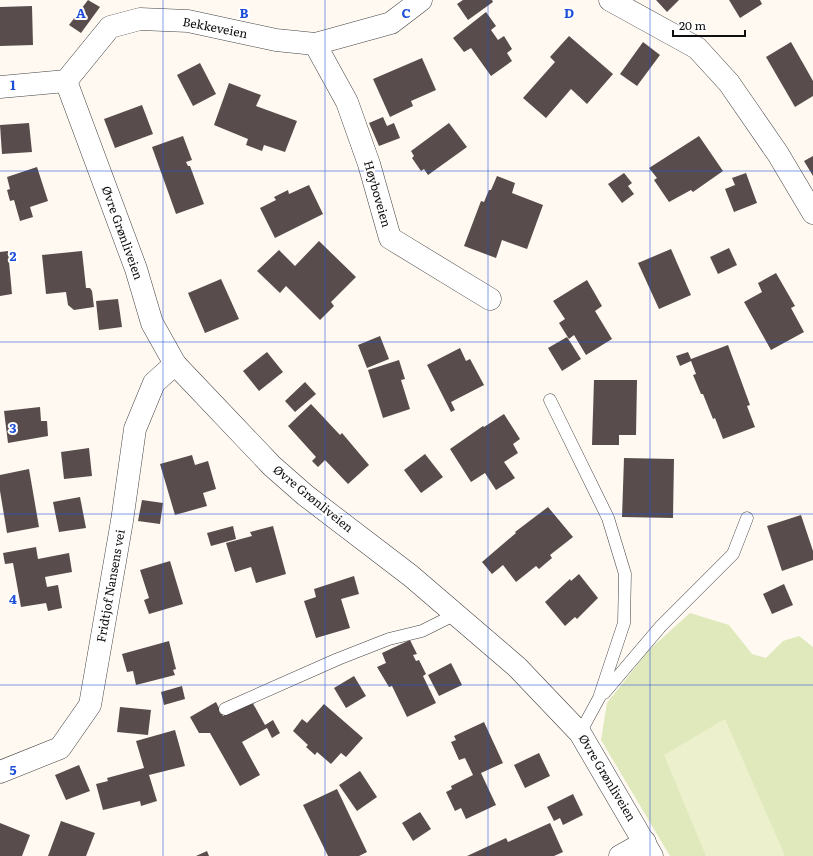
<svg xmlns="http://www.w3.org/2000/svg" width="813" height="856" viewBox="0 0 813 856" font-family="Literata,serif">
  <style>
    .green { fill: #dfe9bc }
    .pitch { fill: #edf0cd }
    .building { fill: #584d4c }
    .lines { fill: none; stroke-linecap: round; stroke-linejoin: round }
    .service-casing { stroke: #424242; stroke-width: 13 }
    .minor-casing { stroke: #424242; stroke-width: 23 }
    .service { stroke: #fff; stroke-width: 12 }
    .minor { stroke: #fff; stroke-width: 22 }
    .grid { fill: none; stroke: #1d4ed8; stroke-width: 1; stroke-opacity: 0.55 }
    .labels { text-anchor: middle; stroke-width: 4; stroke-linejoin: round; paint-order: stroke }
    .street-label { font-size: 12px; fill: #0f0f0f; stroke: #fff }
    .grid-label { font-size: 13px; text-anchor: middle; font-weight: bold; fill: #1d4ed8; stroke: #fff; stroke-width: 4; stroke-linejoin: round; paint-order: stroke }
  </style>
  <rect width="100%" height="100%" fill="#fff9f2"/>
  <polygon class="green" points="690,613 729,625 752,654 766,658 783,641 799,636 813,647 813,856 670,856 601,740 607,703 649,650"/>
  <polygon class="pitch" points="725,719 785,856 706,856 664,755"/>
  <g class="building">
    <polygon points="88,0 100,7 81,33 69,25"/>
    <polygon points="463,0 492,0 493,2 468,20 457,4"/>
    <polygon points="656,0 679,0 667,12"/>
    <polygon points="729,0 760,0 762,4 740,18"/>
    <polygon points="32,6 33,45 0,46 0,7"/>
    <polygon points="486,12 496,26 491,30 498,40 504,36 512,49 507,53 512,61 491,76 471,48 464,52 453,38"/>
    <polygon points="569,36 613,74 587,104 571,89 546,118 523,98 555,62 550,57"/>
    <polygon points="643,42 660,55 637,86 620,74"/>
    <polygon points="791,42 813,81 813,96 795,107 766,57"/>
    <polygon points="422,58 436,90 411,101 413,106 390,117 373,79"/>
    <polygon points="200,63 216,94 193,106 177,75"/>
    <polygon points="229,83 261,95 256,106 297,121 285,152 264,145 262,151 246,145 248,139 214,125"/>
    <polygon points="142,105 153,134 115,148 104,119"/>
    <polygon points="383,117 387,126 394,123 400,138 379,146 369,123"/>
    <polygon points="29,123 32,152 2,154 0,125"/>
    <polygon points="449,123 467,147 428,175 424,169 421,171 412,158 414,156 411,151"/>
    <polygon points="183,136 192,160 186,162 188,166 190,166 204,204 176,214 152,147"/>
    <polygon points="699,136 723,171 693,192 691,190 669,202 654,180 657,178 649,168"/>
    <polygon points="813,156 813,176 804,161"/>
    <polygon points="37,167 48,201 30,207 33,217 20,221 14,200 10,201 7,190 10,189 7,177"/>
    <polygon points="624,173 632,183 628,186 634,194 622,203 608,184"/>
    <polygon points="746,173 757,203 734,212 725,189 735,185 732,178"/>
    <polygon points="497,176 515,183 512,193 543,205 527,249 502,240 496,258 464,246 481,201 484,202 489,190 491,190"/>
    <polygon points="309,185 323,214 275,238 260,208 276,200 274,197 288,190 289,194"/>
    <polygon points="319,241 356,277 331,302 334,306 320,320 286,286 280,293 257,271 279,250 295,266"/>
    <polygon points="729,248 737,265 718,274 710,257"/>
    <polygon points="671,249 691,295 659,309 638,263"/>
    <polygon points="8,251 12,294 0,296 0,252"/>
    <polygon points="82,251 86,288 90,288 92,291 94,307 74,310 68,305 66,292 46,294 42,255"/>
    <polygon points="776,273 795,306 791,308 804,332 771,350 744,302 762,292 758,283"/>
    <polygon points="221,279 239,319 205,333 188,293"/>
    <polygon points="587,280 602,306 595,311 612,339 586,355 574,335 569,339 559,323 565,319 553,301"/>
    <polygon points="118,299 122,327 99,330 96,301"/>
    <polygon points="380,336 389,359 367,368 358,345"/>
    <polygon points="567,337 581,359 562,371 548,348"/>
    <polygon points="728,345 750,405 747,406 755,427 723,439 715,418 713,419 703,394 701,394 693,375 696,374 691,361 680,366 676,356 688,352 691,359"/>
    <polygon points="460,348 466,361 470,359 484,385 451,402 455,410 451,412 427,365"/>
    <polygon points="267,352 283,372 259,391 243,371"/>
    <polygon points="399,360 405,379 401,380 410,409 383,418 368,370"/>
    <polygon points="594,380 637,380 636,435 619,435 619,445 592,445"/>
    <polygon points="305,382 316,394 295,412 285,401"/>
    <polygon points="311,404 340,435 342,433 369,465 348,484 325,460 318,467 312,461 316,457 288,426"/>
    <polygon points="40,407 41,421 47,421 48,436 8,443 4,411"/>
    <polygon points="504,414 520,439 513,444 518,453 504,462 515,478 496,490 485,473 471,482 450,449 483,426 484,427"/>
    <polygon points="89,448 92,476 64,479 61,452"/>
    <polygon points="425,454 443,477 421,493 404,470"/>
    <polygon points="192,455 195,465 208,461 216,489 203,493 207,506 175,515 160,464"/>
    <polygon points="624,458 674,459 673,518 622,517"/>
    <polygon points="29,469 39,527 7,533 0,491 0,475"/>
    <polygon points="80,497 86,528 59,532 53,502"/>
    <polygon points="142,500 163,503 160,524 138,521"/>
    <polygon points="548,507 573,537 550,555 552,558 539,569 536,566 516,582 503,565 492,574 482,562 516,533 515,532"/>
    <polygon points="801,515 813,551 813,560 782,571 767,526"/>
    <polygon points="233,526 236,539 211,546 207,533"/>
    <polygon points="273,526 286,574 256,583 251,567 235,572 226,543 252,536 250,532"/>
    <polygon points="36,547 38,559 69,553 72,572 45,577 47,587 58,585 62,608 48,611 46,603 21,607 13,563 5,564 3,553"/>
    <polygon points="170,561 183,604 149,614 144,600 149,598 140,570"/>
    <polygon points="579,574 598,598 577,619 575,617 565,626 545,602 570,579 571,581"/>
    <polygon points="354,576 359,594 341,599 350,628 316,638 304,601 316,597 314,589"/>
    <polygon points="784,584 793,605 772,614 763,594"/>
    <polygon points="410,640 417,654 413,655 416,661 419,660 426,674 423,676 436,703 407,717 392,686 389,687 377,667 386,663 382,653"/>
    <polygon points="169,641 176,669 173,670 175,675 136,685 133,671 127,672 122,654"/>
    <polygon points="451,663 462,685 439,696 428,675"/>
    <polygon points="354,676 366,696 346,708 334,688"/>
    <polygon points="182,686 185,699 164,705 161,692"/>
    <polygon points="251,700 265,725 273,720 280,733 272,738 267,728 242,742 260,775 240,786 210,733 199,733 190,717 216,702 223,716"/>
    <polygon points="324,704 363,738 346,757 341,753 331,764 317,752 315,755 306,747 308,745 293,731 302,719 307,723"/>
    <polygon points="120,707 151,710 148,735 117,732"/>
    <polygon points="484,722 503,763 481,773 496,805 466,819 461,808 455,811 446,792 452,789 451,786 473,775 465,758 459,760 451,742 456,740 454,736"/>
    <polygon points="175,730 185,766 149,775 157,801 141,806 140,801 103,810 96,784 108,781 107,778 144,768 136,741"/>
    <polygon points="539,753 550,776 525,788 514,765"/>
    <polygon points="79,765 90,791 66,800 55,775"/>
    <polygon points="360,771 377,797 357,811 339,785"/>
    <polygon points="337,789 367,852 359,856 328,856 303,805"/>
    <polygon points="573,794 583,815 563,825 560,818 554,821 547,807"/>
    <polygon points="420,812 431,829 413,841 402,823"/>
    <polygon points="61,821 95,833 86,856 48,856"/>
    <polygon points="0,823 30,835 22,856 0,856"/>
    <polygon points="550,823 563,852 554,856 467,856 506,838 508,842"/>
    <polygon points="207,851 209,856 196,856"/>
  </g>
  <g class="lines">
    <defs>
      <g id="service">
        <polyline points="550,400 608,518 625,574 624,623 599,698 580,733"/>
        <polyline points="604,693 661,626 733,554 747,518"/>
        <polyline points="225,709 338,659 389,639 422,631 456,614"/>
      </g>
      <g id="minor">
        <polyline points="610,0 697,48 729,83 778,154 813,213"/>
        <polyline points="315,44 347,102 369,164 390,238 490,299"/>
        <polyline points="66,81 136,269 152,323 175,364 272,466 305,495 411,576 517,667 580,733 652,856"/>
        <polyline points="0,87 66,81 110,27 140,19 188,21 276,40 315,44 391,23 421,0"/>
        <polyline points="0,772 60,748 90,705 122,521 135,429 154,383 175,364"/>
        <polyline points="620,856 645,842"/>
      </g>
    </defs>
    <use href="#service" class="service-casing"/>
    <use href="#minor" class="minor-casing"/>
    <use href="#service" class="service"/>
    <use href="#minor" class="minor"/>
  </g>
  <path class="grid" d="M163,0V856M325,0V856M488,0V856M650,0V856M0,171H813M0,342H813M0,514H813M0,685H813"/>
  <g class="labels">
    <g class="street-label">
      <text transform="translate(215 28) rotate(11)" y="4">Bekkeveien</text>
      <text transform="translate(377 194) rotate(74)" y="4">Høyboveien</text>
      <text transform="translate(122 233) rotate(70)" y="4">Øvre Grønliveien</text>
      <text transform="translate(313 499) rotate(39)" y="4">Øvre Grønliveien</text>
      <text transform="translate(111 586) rotate(-80)" y="4">Fridtjof Nansens vei</text>
      <text transform="translate(607 778) rotate(59)" y="4">Øvre Grønliveien</text>
    </g>
  </g>
  <g class="grid-label">
    <text x="81" y="18">A</text>
    <text x="244" y="18">B</text>
    <text x="406" y="18">C</text>
    <text x="569" y="18">D</text>
    <text x="13" y="90">1</text>
    <text x="13" y="261">2</text>
    <text x="13" y="433">3</text>
    <text x="13" y="604">4</text>
    <text x="13" y="775">5</text>
  </g>
  <path d="M673 30v6h72v-6" fill="none" stroke="#0f0f0f" stroke-width="2"/>
  <text x="679" y="30" font-size="12" fill="#0f0f0f" stroke="#ffffff" stroke-width="3" paint-order="stroke">20 m</text>
</svg>
